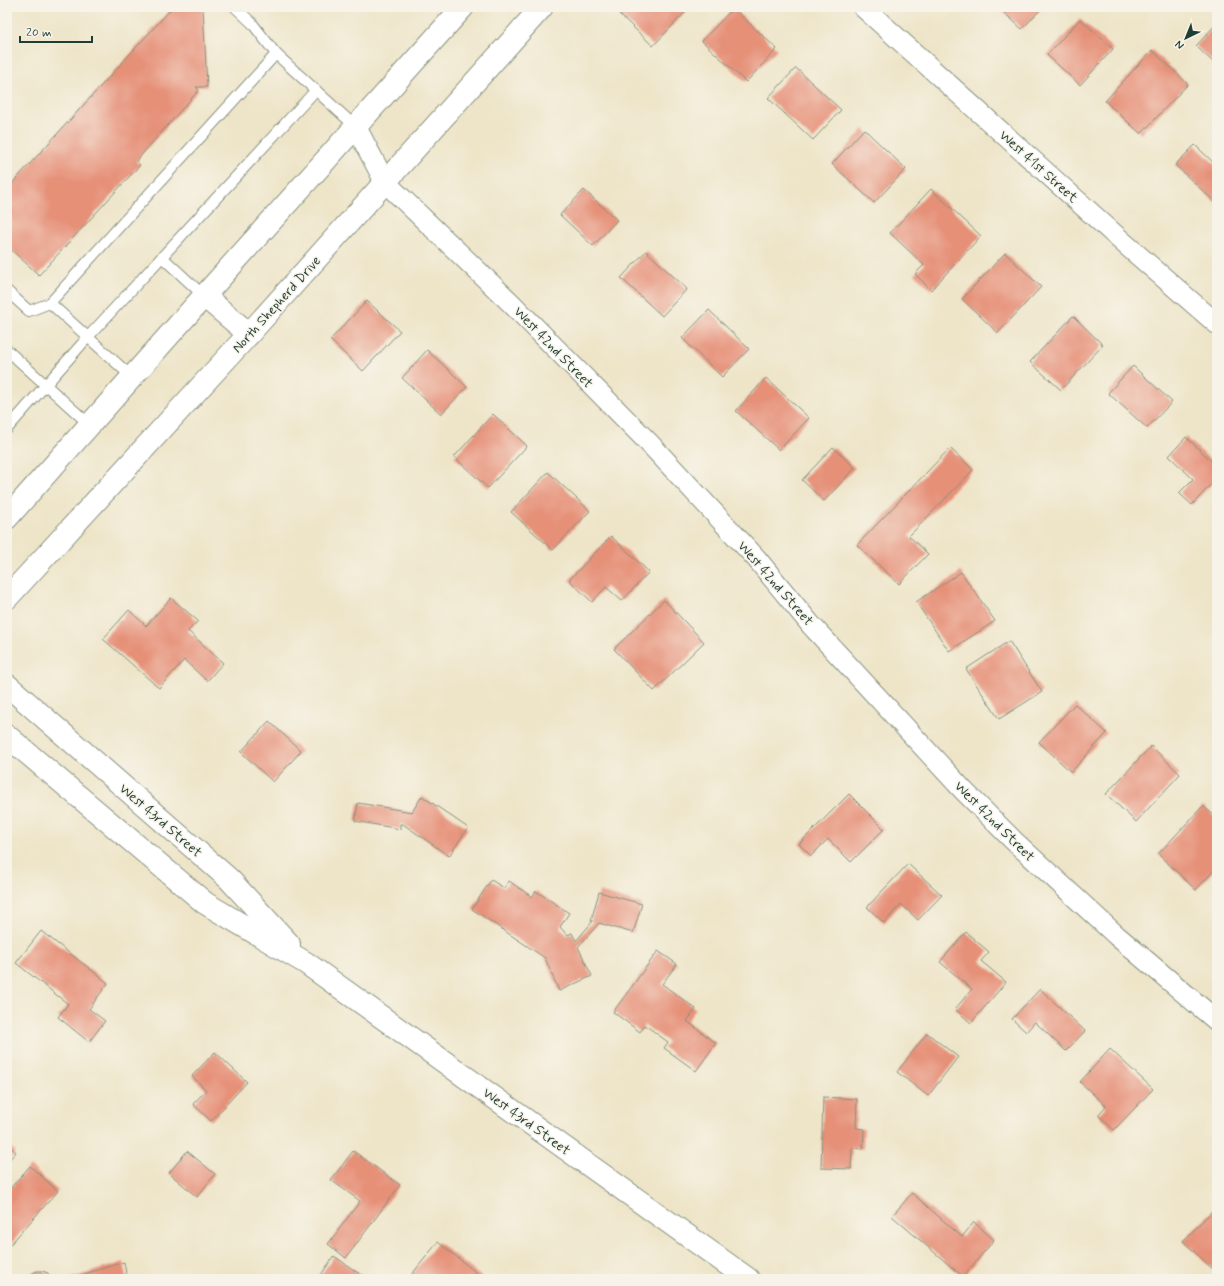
<svg xmlns="http://www.w3.org/2000/svg" width="1224" height="1286" viewBox="0 0 1224 1286" font-family="Mynerve,sans-serif">
  <style>
    .building { fill: #e69078 }
    .lines { fill: none; stroke-linecap: round; stroke-linejoin: round }
    .lane-casing { stroke: #86917e; stroke-width: 12 }
    .street-casing { stroke: #86917e; stroke-width: 22 }
    .secondary-casing { stroke: #86917e; stroke-width: 24 }
    .primary-casing { stroke: #86917e; stroke-width: 24 }
    .lane { stroke: #fff; stroke-width: 10 }
    .street { stroke: #fff; stroke-width: 20 }
    .secondary { stroke: #fff; stroke-width: 22 }
    .primary { stroke: #fff; stroke-width: 22 }
    .labels { text-anchor: middle; stroke-width: 3; stroke-linejoin: round; paint-order: stroke }
    .street-label { font-size: 14px; fill: #1f3d34; stroke: #f7f3e8 }
  </style>
  <rect width="100%" height="100%" fill="#f7f3e8"/>
  <filter id="ink" filterUnits="userSpaceOnUse"><feTurbulence type="fractalNoise" baseFrequency=".025" numOctaves="2"/><feDisplacementMap in="SourceGraphic" scale="8" xChannelSelector="R" yChannelSelector="G"/><feConvolveMatrix kernelMatrix="1 2 1 2 8 2 1 2 1" color-interpolation-filters="sRGB"/></filter>
  <filter id="wash" filterUnits="userSpaceOnUse"><feTurbulence type="fractalNoise" baseFrequency=".012" numOctaves="4" result="noise"/><feDisplacementMap in="SourceGraphic" scale="16" xChannelSelector="R" yChannelSelector="G"/><feGaussianBlur stdDeviation="0.9" result="paint"/><feColorMatrix in="noise" values="0 0 0 0 0 0 0 0 0 0 0 0 0 0 0 0 0 1.4 0 .05"/><feComposite in="paint" operator="in"/></filter>
  <g filter="url(#wash)">
    <rect width="100%" height="100%" fill="#eee5c9"/>
    <g id="blocks">
      <g class="building">
        <polygon points="203,7 207,87 196,87 199,90 136,161 140,165 39,275 7,246 7,189 172,8"/>
        <polygon points="621,7 690,7 653,46 616,11"/>
        <polygon points="998,7 1043,7 1022,29"/>
        <polygon points="733,8 777,49 746,82 702,41"/>
        <polygon points="1080,19 1113,49 1080,85 1047,55"/>
        <polygon points="1217,23 1217,62 1215,64 1196,46"/>
        <polygon points="1152,50 1188,84 1141,134 1105,101"/>
        <polygon points="796,68 841,110 813,140 768,98"/>
        <polygon points="864,129 906,169 874,203 832,164"/>
        <polygon points="1195,145 1217,166 1217,202 1216,203 1175,165"/>
        <polygon points="931,189 981,236 931,290 915,274 924,265 890,233"/>
        <polygon points="584,190 617,220 593,246 560,215"/>
        <polygon points="646,251 687,289 662,316 621,278"/>
        <polygon points="1005,253 1041,287 998,333 962,299"/>
        <polygon points="367,301 400,331 363,371 330,340"/>
        <polygon points="709,310 749,349 722,377 682,338"/>
        <polygon points="1073,316 1103,345 1061,390 1030,362"/>
        <polygon points="427,350 467,387 441,414 402,378"/>
        <polygon points="1133,366 1172,402 1147,428 1108,393"/>
        <polygon points="766,378 809,418 779,450 736,411"/>
        <polygon points="493,414 527,446 488,488 454,457"/>
        <polygon points="1186,437 1217,466 1217,478 1192,505 1179,493 1193,479 1169,456"/>
        <polygon points="833,447 855,468 824,501 802,480"/>
        <polygon points="950,448 973,470 909,536 928,554 899,584 857,545"/>
        <polygon points="548,472 590,511 553,550 511,512"/>
        <polygon points="611,536 649,572 622,601 606,587 592,602 569,580"/>
        <polygon points="961,572 995,621 949,651 916,602"/>
        <polygon points="171,598 198,621 188,631 223,663 207,681 184,660 159,688 103,639 129,610 146,626"/>
        <polygon points="664,600 704,642 654,691 614,649"/>
        <polygon points="1009,641 1042,692 999,719 966,669"/>
        <polygon points="1075,704 1107,733 1071,772 1039,742"/>
        <polygon points="269,721 301,751 273,782 241,752"/>
        <polygon points="1151,746 1180,774 1136,822 1106,794"/>
        <polygon points="849,794 884,829 851,862 828,839 811,856 799,844"/>
        <polygon points="422,796 468,828 449,856 403,824 400,824 400,829 355,821 358,803 412,812"/>
        <polygon points="1203,806 1217,818 1217,867 1196,890 1158,854"/>
        <polygon points="908,864 942,895 918,920 901,904 884,923 867,907"/>
        <polygon points="491,880 504,888 509,881 532,897 536,891 569,913 560,927 567,935 572,933 576,941 593,921 591,921 599,892 642,904 633,933 599,923 578,947 592,976 559,991 545,958 472,909"/>
        <polygon points="41,931 108,983 89,1009 105,1021 89,1042 58,1017 68,1004 16,963"/>
        <polygon points="966,932 989,952 981,961 1006,982 971,1023 955,1009 972,989 940,962"/>
        <polygon points="658,951 677,964 662,984 696,1009 687,1021 716,1043 696,1071 664,1048 668,1042 645,1025 640,1032 613,1012"/>
        <polygon points="1040,989 1085,1031 1066,1051 1035,1022 1026,1032 1012,1019"/>
        <polygon points="927,1033 958,1057 928,1096 897,1072"/>
        <polygon points="1110,1049 1153,1089 1114,1130 1098,1115 1106,1106 1080,1082"/>
        <polygon points="215,1052 247,1082 211,1121 193,1104 206,1090 192,1076"/>
        <polygon points="823,1097 857,1099 856,1128 864,1129 863,1149 852,1148 851,1169 821,1168"/>
        <polygon points="7,1144 16,1152 7,1162"/>
        <polygon points="187,1151 215,1174 197,1197 169,1173"/>
        <polygon points="353,1151 400,1185 346,1258 328,1244 360,1201 331,1180"/>
        <polygon points="30,1166 58,1191 7,1248 7,1192"/>
        <polygon points="912,1193 962,1237 974,1222 994,1240 963,1277 892,1216"/>
        <polygon points="1217,1206 1217,1273 1183,1241"/>
        <polygon points="438,1242 484,1279 408,1279"/>
        <polygon points="334,1256 367,1279 318,1279"/>
        <polygon points="124,1262 127,1279 68,1279"/>
        <polygon points="37,1271 42,1271 48,1273 51,1279 28,1279 31,1274"/>
      </g>
    </g>
  </g>
  <g filter="url(#ink)">
    <use href="#blocks" fill-opacity="0" stroke="#86917e" stroke-width="1"/>
    <g class="lines">
      <defs>
        <g id="lane">
          <polyline points="235,7 252,23 276,54 356,127"/>
          <polyline points="162,257 204,296"/>
          <polyline points="7,291 29,311 50,303 276,54"/>
          <polyline points="50,303 132,377"/>
          <polyline points="7,350 90,425"/>
          <polyline points="7,429 88,337 316,90"/>
        </g>
        <g id="street">
          <polyline points="863,7 1124,243 1217,324"/>
          <polyline points="356,127 385,182 511,303 651,445 756,558 811,625 963,790 1014,841 1117,936 1217,1021"/>
        </g>
        <g id="secondary">
          <polyline points="7,685 229,879 289,944"/>
          <polyline points="7,736 205,903 306,963 748,1279"/>
        </g>
        <g id="primary">
          <polyline points="204,296 249,334"/>
          <polyline points="7,518 204,296 463,7"/>
          <polyline points="7,598 249,334 542,7"/>
        </g>
      </defs>
      <use href="#lane" class="lane-casing"/>
      <use href="#street" class="street-casing"/>
      <use href="#secondary" class="secondary-casing"/>
      <use href="#primary" class="primary-casing"/>
      <use href="#lane" class="lane"/>
      <use href="#street" class="street"/>
      <use href="#secondary" class="secondary"/>
      <use href="#primary" class="primary"/>
    </g>
  </g>
  <g class="labels">
    <g class="street-label">
      <text transform="translate(1039 166) rotate(42)" y="5">West 41st Street</text>
      <text transform="translate(276 304) rotate(-48)" y="5">North Shepherd Drive</text>
      <text transform="translate(554 347) rotate(46)" y="5">West 42nd Street</text>
      <text transform="translate(776 583) rotate(49)" y="5">West 42nd Street</text>
      <text transform="translate(161 820) rotate(41)" y="5">West 43rd Street</text>
      <text transform="translate(995 821) rotate(45)" y="5">West 42nd Street</text>
      <text transform="translate(527 1121) rotate(36)" y="5">West 43rd Street</text>
    </g>
  </g>
  <rect width="1224" height="1286" fill="none" stroke="#f7f3e8" stroke-width="24"/>
  <g transform="translate(1186 38) rotate(223)" stroke="#f7f3e8" stroke-width="3" paint-order="stroke">
  <path d="M0-3L7 15L0 10L-7 15Z" fill="#1f3d34"/>
  <text y="-6" font-size="11" font-weight="bold" text-anchor="middle" fill="#1f3d34">N</text>
  </g>
  <path d="M20 36v6h72v-6" fill="none" stroke="#1f3d34" stroke-width="2"/>
  <text x="26" y="36" font-size="12" fill="#1f3d34" stroke="#f7f3e8" stroke-width="3" paint-order="stroke">20 m</text>
</svg>
